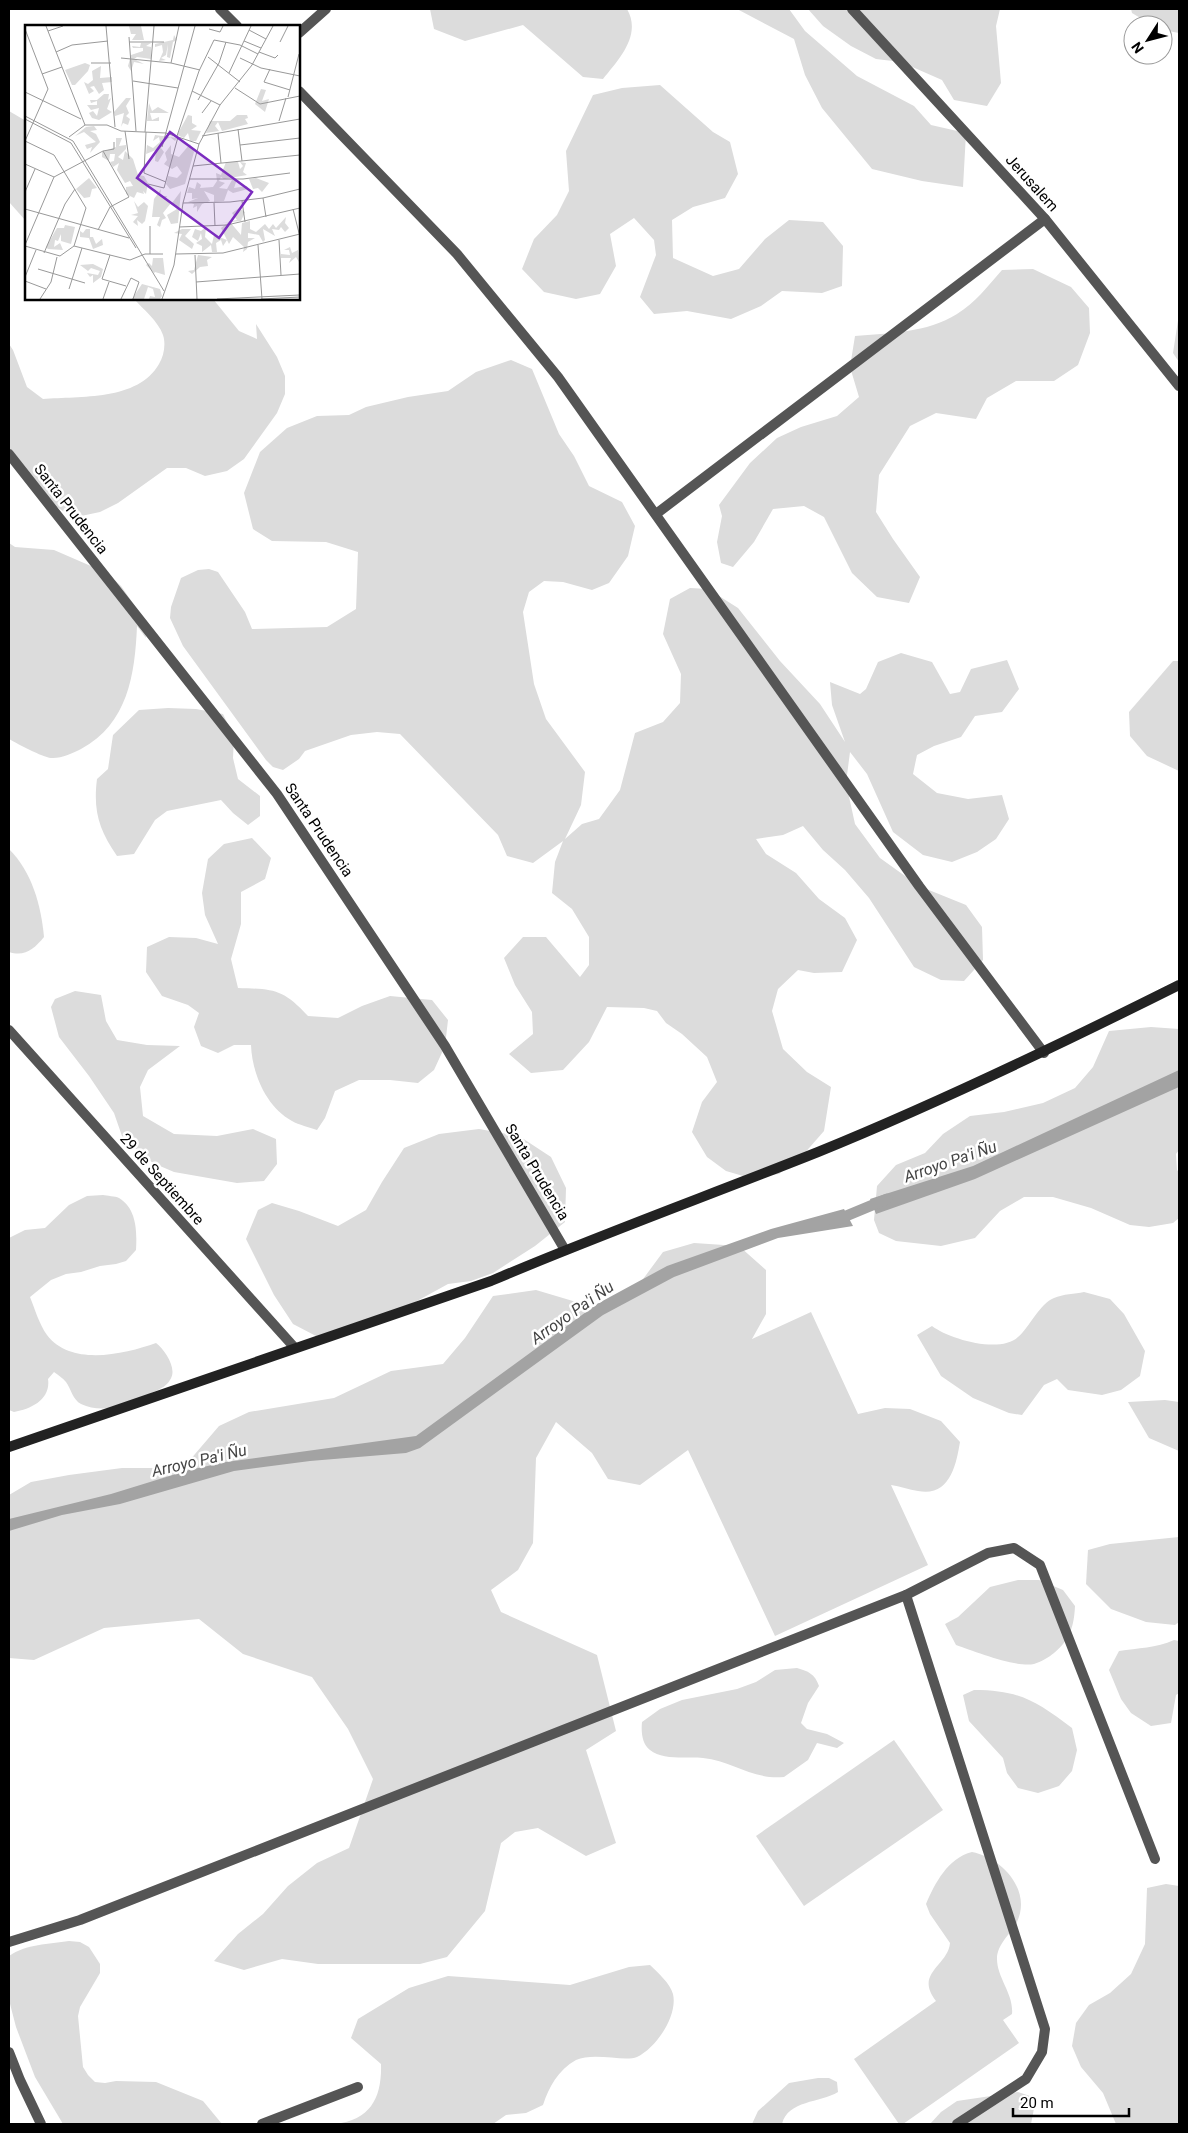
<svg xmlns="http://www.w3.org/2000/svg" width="1188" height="2133" viewBox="0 0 1188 2133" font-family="Roboto,sans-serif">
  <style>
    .green { fill: #dcdcdc }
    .water { fill: #a3a3a3 }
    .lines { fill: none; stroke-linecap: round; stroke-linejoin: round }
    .stream { stroke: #a3a3a3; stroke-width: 11 }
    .minor { stroke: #555; stroke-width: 10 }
    .secondary { stroke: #222; stroke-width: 10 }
    .labels { text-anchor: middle; stroke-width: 5; stroke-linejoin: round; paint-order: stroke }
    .street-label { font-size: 15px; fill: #000; stroke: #fff }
    .water-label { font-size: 16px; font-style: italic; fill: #444; stroke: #fff }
    .inset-road { fill: none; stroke: #999; stroke-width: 1 }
    .view { fill: #7b2cbf; fill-opacity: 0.15; stroke: #7b2cbf; stroke-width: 2.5 }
    .inset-edge { fill: none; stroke: #000; stroke-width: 2.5 }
  </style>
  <rect width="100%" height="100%" fill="#fff"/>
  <g class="green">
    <path d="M430,9H627C642,35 619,59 603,79L583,77L523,25L465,41L434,29Z"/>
    <polygon points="737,9 789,9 805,31 857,76 914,106 931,125 966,133 963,187 922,181 872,169 822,108 805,75 794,39"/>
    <polygon points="808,9 1000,9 996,26 1001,83 987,106 954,100 942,80 901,62 876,59 851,46 823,26"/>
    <polygon points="1131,9 1179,9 1179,33 1163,30 1163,25 1152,25 1132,13"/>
    <polygon points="660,85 713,132 730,142 738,174 725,198 693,207 672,220 673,258 713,276 739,269 765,239 789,220 823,222 843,246 842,286 822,293 782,291 761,306 731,319 687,311 654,314 640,297 656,255 654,240 634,218 610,234 616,266 600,294 576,299 544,292 522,269 534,239 557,215 569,191 566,151 593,95 622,88"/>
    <polygon points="9,111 26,121 26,221 9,202"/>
    <path d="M1033,269L1071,287L1089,308L1090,333L1078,365L1054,381H1016L987,398L976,419L936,413L910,426L879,475L876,512L893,539L920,577L909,603L877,597L852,573L824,517L804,506L773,509L754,542L733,567L721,563L717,542L722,516L719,505L750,463L777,438L801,427L837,416L859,397L850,367L855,336C889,333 927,333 957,314C975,303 988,286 1002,270Z"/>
    <path d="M134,299H213L239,331L257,339L256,324L277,357L285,376V394L277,413L244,459L227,471L205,476L186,468H167L118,503L100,512L81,516L63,511L43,498L9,450V344L13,350L27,387L43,399C80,396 138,401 159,364C164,356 166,344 163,335C158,321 143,309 134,299Z"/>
    <polygon points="1179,314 1179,362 1173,353"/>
    <polygon points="511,360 532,369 559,434 574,456 589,486 622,502 635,526 628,556 609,583 592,590 563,582 544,581 529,592 523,612 534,684 546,719 585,772 581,805 565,839 582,824 599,819 620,790 635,733 663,722 680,703 681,674 663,634 670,599 690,588 708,589 738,608 780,661 820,704 845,742 832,705 830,682 860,694 866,689 878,662 901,653 932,662 950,694 960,692 971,669 1007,660 1019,689 1002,712 975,716 961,737 934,746 917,755 913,774 937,793 968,799 1002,795 1009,819 996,839 977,852 952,862 923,855 893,832 867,774 850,752 846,783 855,824 880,858 919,886 966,905 982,927 983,960 964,981 941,980 914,967 869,898 845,870 823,850 803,826 783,835 756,839 766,854 796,873 819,899 845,918 857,940 842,972 814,973 798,970 778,989 772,1011 783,1049 807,1072 831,1087 824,1131 803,1155 779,1174 750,1178 726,1171 707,1157 692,1132 702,1102 717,1082 707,1057 682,1034 666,1023 657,1011 644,1008 607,1007 589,1042 563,1070 531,1073 509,1054 533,1034 532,1012 515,985 504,958 523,937 546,937 580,977 589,965 589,937 572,909 552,893 555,862 563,841 533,863 507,856 498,835 400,734 377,732 351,735 305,751 299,759 283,770 273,767 266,760 183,646 170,618 171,607 181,578 198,570 209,569 218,572 245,612 252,629 327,627 356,609 358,552 326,542 272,541 253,529 244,493 260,452 287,428 317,416 349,415 366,407 408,397 448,391 476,372"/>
    <path d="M9,543L15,547L54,550L107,573L121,586L144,619L146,638L137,626C135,674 128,724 81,749C73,753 60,759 51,758C42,757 18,744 9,739Z"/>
    <polygon points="1173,661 1179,661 1179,771 1147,756 1130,736 1129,712"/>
    <path d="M168,708L196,709L223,714L234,737L233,758L238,779L260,796V816L248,825L233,813L221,800L167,811L155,820L134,854L117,856C99,830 93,811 97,779L108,769L113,735L139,710Z"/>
    <path d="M252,838L271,858L265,879L241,892V924L231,959L238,988C274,989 283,989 308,1016L338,1018L362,1006L390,996L432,1000L448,1020L445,1046L434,1070L418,1083L390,1080H359L335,1091L325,1118L317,1130C309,1127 299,1125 292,1121C266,1107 252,1073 251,1045H234L218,1053L201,1046L194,1027L199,1013L188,1005L162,996L146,972L147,947L169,937L196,938L218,944L205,915L202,893L208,859L224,844Z"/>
    <path d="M9,849C32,872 41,905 44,937C34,949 25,957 9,952Z"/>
    <polygon points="75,991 101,995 106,1021 117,1040 147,1045 180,1046 148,1070 140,1087 143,1116 174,1134 217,1136 253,1129 276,1139 277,1164 264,1181 237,1183 174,1172 153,1163 123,1139 114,1113 89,1076 59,1037 51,1007 55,999"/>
    <polygon points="1151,1027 1179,1029 1179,1150 1176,1154 1177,1170 1179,1172 1179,1218 1173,1223 1149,1227 1130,1225 1091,1208 1053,1197 1024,1197 1000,1211 975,1238 941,1246 896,1241 879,1233 874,1220 877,1186 896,1165 925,1153 943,1134 970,1116 1004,1112 1043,1103 1075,1088 1093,1067 1109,1031"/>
    <polygon points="479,1129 519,1136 551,1157 566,1188 565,1222 535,1246 493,1273 471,1281 448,1284 397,1312 343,1335 316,1336 293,1324 274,1295 246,1239 258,1210 272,1203 299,1211 338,1226 366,1210 382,1182 404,1148 439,1134"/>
    <path d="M103,1195C107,1196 115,1196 119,1198C137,1209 137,1232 136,1250L126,1261L116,1264L100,1266L81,1272L66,1274L51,1280L30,1297C35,1309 39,1324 47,1335C71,1367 125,1354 156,1343C165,1350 178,1369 170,1380C166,1387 158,1390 151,1393C130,1404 104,1415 81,1404C73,1400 71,1389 66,1382C63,1378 58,1375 54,1372L48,1379C51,1399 32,1409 14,1412L9,1410V1238L25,1230L45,1228L69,1205L87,1196Z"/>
    <path d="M694,1243L739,1246L766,1270V1314L752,1339L811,1312L858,1414L885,1408L910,1409L941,1421L960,1442C956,1465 950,1497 918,1491C909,1490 900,1486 891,1485L928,1565L775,1636L688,1450L640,1485L608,1479L592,1453L556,1422L536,1458L533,1543L518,1570L491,1590L501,1612L597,1655L616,1731L586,1750L616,1843L586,1856L538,1828L515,1832L501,1843L485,1911L447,1957L420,1964H318L282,1959L244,1970L214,1961L238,1934L263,1914L288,1886L317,1863L349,1848L373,1779L348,1729L312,1677L243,1654L199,1619L104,1628L34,1660L9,1658V1495L31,1482L69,1475L122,1468H159L189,1461L219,1426L249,1412L334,1398L391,1371L443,1364L465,1338L493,1296L536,1290L593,1307L635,1290L663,1252Z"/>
    <path d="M1084,1292L1110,1299L1124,1314L1145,1351L1140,1376L1121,1390L1102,1395L1068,1390L1057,1379L1044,1385L1022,1415L1009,1413L973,1398L941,1376L917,1335L932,1326C949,1339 1000,1354 1018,1337C1029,1328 1040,1303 1054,1298C1063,1294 1075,1294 1084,1292Z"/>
    <polygon points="1165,1400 1179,1402 1179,1451 1149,1438 1128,1402"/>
    <polygon points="1179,1537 1179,1622 1175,1625 1146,1622 1111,1609 1086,1584 1088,1550 1110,1544"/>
    <path d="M1018,1580H1039L1063,1590L1075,1606C1074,1626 1070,1640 1054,1653C1049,1657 1041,1662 1034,1664C1016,1668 974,1651 956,1645L945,1624L958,1617L990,1587Z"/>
    <path d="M1174,1640L1179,1641V1693L1176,1695L1171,1723L1151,1726L1131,1713L1121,1699L1109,1670L1119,1651C1138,1648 1156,1648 1174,1640Z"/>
    <path d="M797,1668C808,1671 815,1674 819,1686L808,1703L801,1723L807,1729L827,1734L844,1743L837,1748L817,1743L808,1760L784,1777C752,1780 733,1761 703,1758C688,1756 663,1761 650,1750C642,1744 641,1732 642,1722L660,1709L682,1700L737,1689L756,1682L775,1670Z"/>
    <path d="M974,1690C1019,1690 1036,1701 1072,1728L1077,1750L1072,1771L1059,1786L1038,1793L1018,1788L1007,1773L1003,1758L969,1721L963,1695Z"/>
    <polygon points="894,1740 943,1810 804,1906 756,1836"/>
    <path d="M972,1852C1002,1858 1032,1890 1017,1922C1010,1935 997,1944 997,1959C997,1978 1014,1994 1012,2014L1003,2020L1019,2043L903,2124H899L854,2059L936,2001C914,1973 948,1966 950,1943L930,1914L926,1904C935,1883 948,1858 972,1852Z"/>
    <polygon points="1166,1884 1179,1886 1179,2124 1116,2124 1103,2093 1081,2067 1072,2046 1076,2023 1089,2005 1110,1993 1131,1974 1145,1944 1147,1888"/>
    <path d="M69,1941L80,1942L89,1947L100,1964V1973L80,2007L78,2016L83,2067L88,2075L95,2082L105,2083L116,2081L156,2082L203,2101L222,2124H63L35,2077L16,2027L9,2000V1956C26,1944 49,1944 69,1941Z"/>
    <path d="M650,1965C658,1973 670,1983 673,1994C678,2016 656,2048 637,2057C624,2062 594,2052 576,2060C558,2070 549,2087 543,2105L526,2113L506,2115L493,2124H335C371,2120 382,2097 381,2064L351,2038L358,2019L409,1988L448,1976L570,1985L629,1967Z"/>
    <path d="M818,2078H829L837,2082L838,2092C820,2103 788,2100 782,2124H752L758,2111L789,2083Z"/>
    <polygon points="1018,2092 1036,2098 1031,2124 930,2124 941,2112 957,2101"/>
  </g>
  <g class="water">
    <polygon points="1179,1070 1179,1087 975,1179 876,1214 870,1199 973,1166"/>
    <polygon points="844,1209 853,1226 778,1238 674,1277 603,1315 420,1448 406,1453 310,1461 234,1471 120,1504 62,1515 9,1531 9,1519 111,1494 189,1470 226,1462 416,1436 597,1304 667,1266 771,1229"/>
  </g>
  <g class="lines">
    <polyline class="stream" points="834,1221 887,1199"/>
    <g class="minor">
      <polyline points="220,9 237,26"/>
      <polyline points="852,9 1045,219 1179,386"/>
      <polyline points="299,33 326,9"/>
      <polyline points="299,91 457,254 558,377 919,886 1044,1053"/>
      <polyline points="9,454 277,794 445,1046 565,1250"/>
      <polyline points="656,514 1045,219"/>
      <polyline points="9,1030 294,1347"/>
      <polyline points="906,1595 1045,2029 1042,2052 1026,2079 957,2124"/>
      <polyline points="9,1942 80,1920 906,1595 988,1553 1014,1548 1040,1565 1155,1859"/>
      <polyline points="9,2052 20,2080 41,2124"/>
      <polyline points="262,2124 358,2087"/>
    </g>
    <path class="secondary" d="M9,1447L491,1281C599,1235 710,1195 818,1152C941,1102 1061,1044 1179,985"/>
  </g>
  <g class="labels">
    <g class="street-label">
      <text transform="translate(1032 183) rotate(48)" y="5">Jerusalem</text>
      <text transform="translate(71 509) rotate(52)" y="5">Santa Prudencia</text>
      <text transform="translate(319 830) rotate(56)" y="5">Santa Prudencia</text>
      <text transform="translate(537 1172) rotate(59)" y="5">Santa Prudencia</text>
      <text transform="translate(162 1179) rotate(48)" y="5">29 de Septiembre</text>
    </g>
    <g class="water-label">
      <text transform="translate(950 1161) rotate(-19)" y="6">Arroyo Pa'i Ñu</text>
      <text transform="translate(572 1312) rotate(-35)" y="6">Arroyo Pa'i Ñu</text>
      <text transform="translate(199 1460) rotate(-13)" y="6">Arroyo Pa'i Ñu</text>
    </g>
  </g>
  <g transform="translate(25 25)">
    <rect width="275" height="275" fill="#fff"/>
    <path d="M104,1H116L119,15H107L111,9H106ZM149,10L152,15L148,17L145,33L142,32L143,19L141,30L136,33L141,35L134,36L138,27L137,20L130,22V19L148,15ZM116,18H126L121,21L126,22V34L112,32L109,34L119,39L109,37L106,46L103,41L106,30L118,26V23H108L107,21L115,22ZM60,38L65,40L63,46L50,60H47L40,45ZM76,41L75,53L87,52V57L77,58L79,65L74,69L69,61L65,62L69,66L64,69L59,57L63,59L68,55L67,46ZM236,64L241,65L237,76L244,74L240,87L230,79ZM79,69H84L83,75L86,73L82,84L87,87L74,95L67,93L64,88L68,86L72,91L74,83L66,85L62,80H72V76L66,78L65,75H72ZM101,73H106L101,81L104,88L101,91L105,94L103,100L98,98L96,102L99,88L90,91L89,87ZM124,78L127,86L133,82L144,88H125L127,95L134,92V96H122ZM163,90L167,91V98L172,101L166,105L176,106L171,116H165L163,108L159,113L152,110ZM212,90H222L223,93L220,94L223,99L197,106L193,97L190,101L194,106L181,108L185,96H205ZM69,101L72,105L65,106L71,109L75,117L65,128L67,122L62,124L60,120L71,117L59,107L50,111L61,102ZM130,110L152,113L150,116L145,112L139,116L136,123L139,127L133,137L130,136L131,125L121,129L122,120L128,123L135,117L134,112L128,116ZM91,113H97L94,121L101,120V124L93,132L98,135L100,126L108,134L113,150L119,151L123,158L121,169L118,166L119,169L112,167L109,173L101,169V162L108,161L105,156L100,158L92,145L94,138L88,142L85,137L89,136L90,129H85L84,136L77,132V127L91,122ZM165,119L169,127L160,159L145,164L141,159L143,151L152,153L157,148L152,141L147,144L139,139L142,135L140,128L146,120V129L154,132ZM201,137H213L215,144L218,141L215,137L221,138L218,147L222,150L199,154L196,152L194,156L200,158L194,163L202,164L207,155L215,156L211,157L209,163L222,161L223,164L208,168L203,165L199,176L189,177V170L179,166L185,176L177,179L172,187V181L168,183L169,179L163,177L173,173L167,174V168H162L164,162L170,164L172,157L176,160L175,163L188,162L192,156L191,148L196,150ZM64,153L72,163L67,164L65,172L59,173L51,164ZM231,153L244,158L237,167L233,163L228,164L224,154ZM136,164L135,171H142L140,175L146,178L138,188L141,193L137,195L135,202L132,200L135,192H127L129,174ZM156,166L153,198L146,199L142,190L152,184L147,178ZM109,176L113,182L119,177L123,181L120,196L117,199L112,195L113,201L108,197L113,191L106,190L113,188ZM214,183L220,187L216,196L205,197L216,210L217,198L225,196V204L231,207L240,199L244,204L248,199L251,203L261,192L260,198L264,203L260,207L256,202L254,205L247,204L250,211L238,204L240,215L238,217L234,210L223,208V213H230L223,217L222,224L218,227L219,222L208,212L204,219L196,203L204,197L193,199L212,195L207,188ZM40,200L50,202L46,219L36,216V209L33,216L30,215L29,222L35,218L38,225L23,224L21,222L32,203H39ZM181,202L180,212L187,219L189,210L202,215L198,221L196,215L191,218L192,227H187L186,220L177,227V221L171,218L177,214L176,208L173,216L167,212L170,204L176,206ZM61,204H65V212H68L71,219L77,214L78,220L68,224L64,213L55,212V206L58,208ZM157,204H166L160,211L169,219L167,224L154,215L157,209L149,208ZM265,222L267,228L273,225L274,237L271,232L264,238L266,233H256V229L265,230L264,225H259ZM173,230L187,232L182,235L183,241L175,242L167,249L163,246L169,245ZM128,233H138L140,250L130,247L127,251L129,248L121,240L124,238L127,241ZM68,239L78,244L76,252L68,258V250L65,252L62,248L73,250L75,246L66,243L63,246L55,240ZM117,259L135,264L137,271L135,274H124L125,271L130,272L128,264L123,262L119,274H107Z" fill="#dcdcdc"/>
    <path class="inset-road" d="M81,1L90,102M0,4L23,64L0,116M184,4L195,7L198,1M224,5L241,14M23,6L38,1M104,12L111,106M219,16L236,23M104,17H139M255,17L263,1M31,27L47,20L83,16M234,27L250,33L253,30M183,32L215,57M96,33L146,38L175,45M215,33L236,43L275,51M66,38H86M146,38L154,1M37,42L60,100M245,44L239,57L265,65M204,48L226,1M17,49L37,42L21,1M108,56L153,63M210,63L235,79L275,71M167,66L195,80M0,67L56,94M263,72L274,29M173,75L194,38L201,17M177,88L186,76M0,91L48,116L139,266M0,94L46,118L111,223M254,96L261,73M213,104L217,136M100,106L104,134M120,107L129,1M121,107L119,148L141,157M193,108L196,138M152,111L174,46L189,15L215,20L233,29M177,111L275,94M44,112L60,100H82L96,106L141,108L174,119M0,116L29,130L61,183L49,221L35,231L0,221M215,120L275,113M137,122L170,1M78,126L89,124V117M0,139L29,152M168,141L275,130M164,154H218L265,148M123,159L139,163L153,112M0,167L10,144M238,173L275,164M217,176L220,197M158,178L205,177L238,173L241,192M189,178L190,201M0,184L104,213M268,184L275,212M154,202L202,200L275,183M254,215L256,250M0,220L29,152L78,126L104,172L85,182L73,205M233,220L237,274M49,221L105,235L120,229H138M19,228L40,179L50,164M125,229V201M151,229L198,228L275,209M85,230L77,254L101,261M170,230L172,274M13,244L60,258M0,252L11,225M0,256L21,264M171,257L275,249M44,264L57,223M15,274L26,257L32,232M78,274L84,257M96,274L106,253L114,257L108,274M137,274L149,240L158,178L174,119L195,80L227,40L248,1M192,274L275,270M236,274L275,272"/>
    <path class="view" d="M145,107L227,167L194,213L112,153Z"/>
    <rect width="275" height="275" class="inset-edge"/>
  </g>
  <rect width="1188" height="2133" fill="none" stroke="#000000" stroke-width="20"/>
  <g transform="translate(1148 40) rotate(234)"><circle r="24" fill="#ffffff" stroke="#999999"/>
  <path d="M0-4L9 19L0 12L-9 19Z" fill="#000000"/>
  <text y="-8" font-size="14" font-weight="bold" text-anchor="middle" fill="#000000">N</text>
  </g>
  <path d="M1013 2108v8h116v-8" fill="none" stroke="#000000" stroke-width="2.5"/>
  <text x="1020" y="2108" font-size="15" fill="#000000" stroke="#ffffff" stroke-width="4" paint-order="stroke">20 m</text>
</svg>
